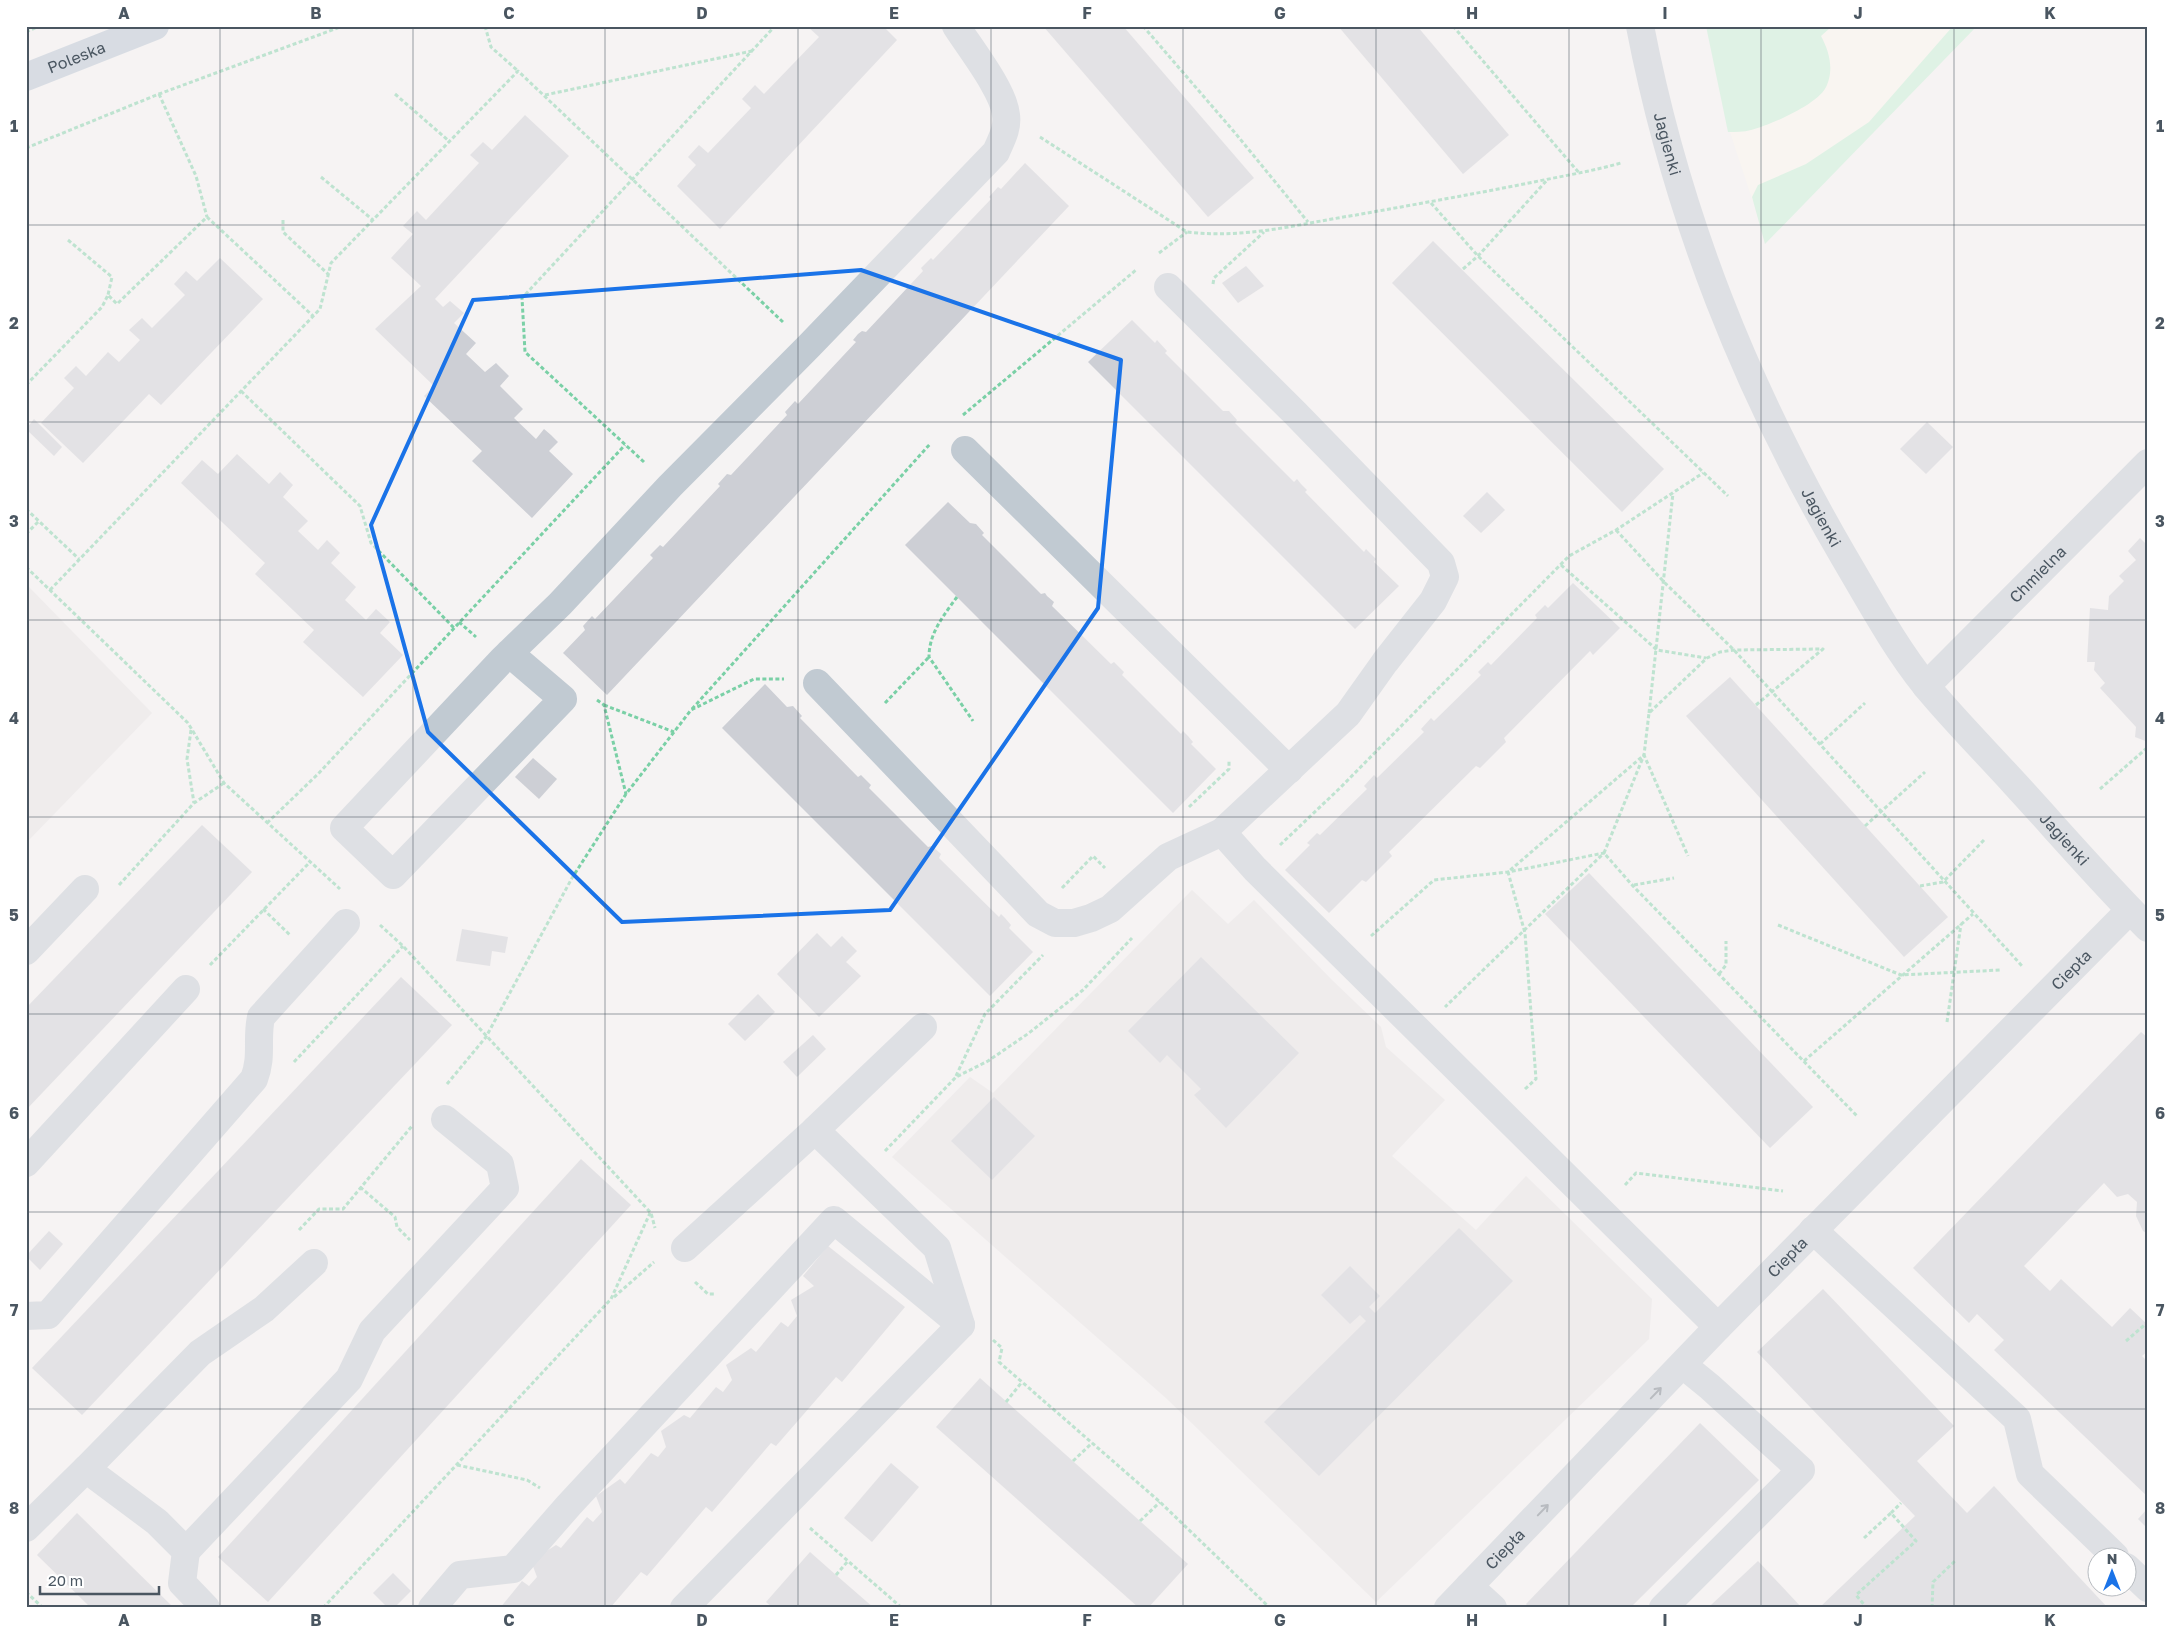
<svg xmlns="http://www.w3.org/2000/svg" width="2174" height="1634" viewBox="0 0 2174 1634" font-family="'Golos Text',sans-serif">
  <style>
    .commercial { fill: #fdf9ef }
    .education { fill: #e6e4e5 }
    .green { fill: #c3f1d5 }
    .building { fill: #cdcfd5 }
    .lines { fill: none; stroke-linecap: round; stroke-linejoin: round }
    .path { stroke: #7ad0a6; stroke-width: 3; stroke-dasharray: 4 2.5; stroke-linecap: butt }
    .minor { stroke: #c1cad2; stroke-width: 28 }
    .major { stroke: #b3c2d1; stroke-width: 28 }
    .oneway { stroke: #6e7983 }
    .marked { fill: none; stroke: #1a73e8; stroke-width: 4; stroke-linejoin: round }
    .grid { fill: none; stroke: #4a5661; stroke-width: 1; stroke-opacity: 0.55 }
    .labels { text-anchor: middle; stroke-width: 4.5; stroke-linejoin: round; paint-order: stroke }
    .street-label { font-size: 16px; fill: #4a5661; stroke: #fff }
    .neatline { fill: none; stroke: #4a5661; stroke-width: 2 }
    .grid-label { font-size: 16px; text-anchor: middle; font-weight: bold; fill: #4a5661 }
  </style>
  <rect width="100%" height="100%" fill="#f5f3f3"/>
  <polygon class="commercial" points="1708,26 1977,26 1771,237 1752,199 1729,129"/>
  <g class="education">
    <polygon points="26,584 152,713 26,843"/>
    <polygon points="1192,890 1228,924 1254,900 1332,980 1381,1027 1386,1047 1445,1100 1392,1156 1476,1230 1526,1176 1652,1299 1649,1339 1376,1602 1167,1399 892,1157 970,1077 993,1093"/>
  </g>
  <g class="green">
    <path d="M1706,26H1828L1830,28L1821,36C1829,51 1834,68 1827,85C1820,104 1770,125 1751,130C1744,132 1735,132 1728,132Z"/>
    <polygon points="1953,26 1977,26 1765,244 1752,197 1758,185 1806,164 1869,122"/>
  </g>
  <g class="building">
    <polygon points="807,26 883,26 897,40 720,229 677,186 696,165 688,157 699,145 708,153 751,108 742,99 755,85 764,94 819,37"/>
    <polygon points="1043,26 1123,26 1254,178 1208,217"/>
    <polygon points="1338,26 1417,26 1509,135 1463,174"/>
    <polygon points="525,115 569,156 435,299 443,307 450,301 464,313 454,323 476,343 466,354 485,372 496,363 509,376 500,386 523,409 514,418 536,439 544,429 551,435 558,442 549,451 573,474 532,518 472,461 482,451 424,396 434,386 375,329 421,286 391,258 413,234 403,226 417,211 426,220 479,163 470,155 483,142 492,150"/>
    <polygon points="1025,163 1069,206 607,695 563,653 585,630 583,626 592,616 595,619 653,558 650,555 660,545 663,547 720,486 718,484 727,474 731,475 787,415 785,412 795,401 798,404 856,342 853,340 858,334 862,331 866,332 923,271 921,268 931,258 933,260 991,199 989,197 998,187 1001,189"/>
    <polygon points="1433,241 1664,469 1622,512 1392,283"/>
    <polygon points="220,258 263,299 161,405 149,394 83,463 41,423 74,388 64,378 76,366 86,376 108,352 119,362 140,340 129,330 142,318 152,328 185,295 174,284 186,271 197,281"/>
    <polygon points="1246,266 1264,286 1238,303 1222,283"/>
    <polygon points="1132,320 1155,343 1157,340 1167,351 1165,353 1223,411 1229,411 1237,420 1235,423 1294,482 1297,479 1301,484 1307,490 1305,492 1364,552 1366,549 1376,559 1374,562 1399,586 1355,629 1088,362"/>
    <polygon points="34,419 62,447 54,456 26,429"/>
    <polygon points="1927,422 1953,447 1926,474 1900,449"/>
    <polygon points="237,454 269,484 280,472 293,485 283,497 308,521 298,531 318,550 327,540 340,553 331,563 356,587 345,600 366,620 376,609 390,622 380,633 403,655 363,697 303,642 314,630 255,574 265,563 181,483 202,460 218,474"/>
    <polygon points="1487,492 1505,510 1481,533 1463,516"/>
    <polygon points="948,502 970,523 976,524 984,533 982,535 1041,594 1045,593 1047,596 1054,602 1052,606 1111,664 1114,662 1124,672 1122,675 1181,734 1183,731 1188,736 1193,742 1191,744 1216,769 1173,813 905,545"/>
    <polygon points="2140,538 2148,546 2148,742 2135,737 2136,727 2100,688 2105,683 2094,670 2095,662 2087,662 2090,608 2108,610 2109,596 2124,581 2119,576 2136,560 2128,551"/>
    <polygon points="1573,583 1620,628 1593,655 1590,651 1504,738 1506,742 1480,768 1476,766 1389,852 1392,856 1366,882 1362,880 1329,913 1285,870 1310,845 1307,843 1317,833 1320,835 1367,789 1364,786 1374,775 1377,778 1424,732 1421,729 1431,718 1434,721 1481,675 1478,672 1488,662 1491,665 1537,618 1535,615 1545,605 1548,608"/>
    <polygon points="1730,677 1948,917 1904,957 1686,716"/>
    <polygon points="765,684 787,707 793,706 802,716 800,718 858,777 861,775 871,785 869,788 928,847 932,846 941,854 939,858 999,917 1001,914 1005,918 1011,925 1009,928 1033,952 990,996 722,728"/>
    <polygon points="533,758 557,779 539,799 515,777"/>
    <polygon points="202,825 252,872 26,1110 26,1008"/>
    <polygon points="1589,873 1813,1107 1770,1148 1545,914"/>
    <polygon points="462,929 508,937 505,953 492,951 490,966 456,961"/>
    <polygon points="817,933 831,947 842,936 857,951 846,962 861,976 819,1017 777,974"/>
    <polygon points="1201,957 1299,1053 1226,1128 1194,1095 1201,1089 1167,1055 1160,1063 1128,1031"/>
    <polygon points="401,977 452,1025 82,1415 32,1368"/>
    <polygon points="758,994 775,1012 745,1041 728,1024"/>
    <polygon points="2141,1032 2148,1038 2148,1234 2143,1231 2136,1216 2137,1202 2128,1194 2117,1197 2104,1183 2024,1266 2050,1291 2061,1279 2112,1327 2130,1308 2148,1325 2148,1351 2142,1356 2148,1362 2148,1497 1994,1350 2004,1340 1977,1314 1969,1323 1913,1268"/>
    <polygon points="813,1035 826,1049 797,1077 783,1062"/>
    <polygon points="994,1097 1035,1136 992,1180 951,1141"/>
    <polygon points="581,1159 631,1205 268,1602 218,1557"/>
    <polygon points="1459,1228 1513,1281 1319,1476 1264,1422 1366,1321 1360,1315 1350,1324 1321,1295 1350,1266 1380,1296 1369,1307 1375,1313"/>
    <polygon points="49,1231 63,1244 40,1270 26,1256"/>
    <polygon points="828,1246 905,1307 842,1382 836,1377 776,1446 771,1443 712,1512 706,1507 647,1576 641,1572 610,1608 500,1608 522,1581 529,1586 537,1577 531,1561 556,1545 561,1548 587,1517 593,1522 602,1512 596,1496 620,1479 625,1484 651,1453 658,1457 666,1447 661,1431 684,1415 690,1418 716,1387 723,1392 732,1380 726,1365 751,1348 756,1352 781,1322 788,1327 797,1316 791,1300 814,1286 803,1276"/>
    <polygon points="1823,1289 1954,1426 1917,1461 1967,1513 1994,1486 2108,1608 1819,1608 1915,1516 1757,1352"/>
    <polygon points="980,1378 1188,1564 1148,1608 1139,1608 936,1427"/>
    <polygon points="1700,1423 1759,1480 1630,1608 1529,1608 1526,1604"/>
    <polygon points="891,1463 919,1487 872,1542 844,1518"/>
    <polygon points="2148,1508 2148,1529 2138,1519"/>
    <polygon points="77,1513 174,1608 91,1608 37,1555"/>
    <polygon points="810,1552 836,1575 874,1608 773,1608 766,1602"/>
    <polygon points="1758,1561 1802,1608 1714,1608 1711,1605"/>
    <polygon points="393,1573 411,1591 394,1608 388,1608 373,1593"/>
  </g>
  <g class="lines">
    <g class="path">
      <polyline points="485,26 491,47 518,71"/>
      <polyline points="1143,26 1236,134 1308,222"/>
      <polyline points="1453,26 1580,174"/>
      <polyline points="26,32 39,26"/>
      <polyline points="159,94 196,176 207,217"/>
      <polyline points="395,94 450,142"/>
      <polyline points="545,95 752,51"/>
      <path d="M1040,137L1187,232C1248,239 1297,224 1356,215C1412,205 1468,195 1524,184C1557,177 1589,172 1621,163"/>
      <polyline points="26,148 159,94 343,26"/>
      <polyline points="321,177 373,220"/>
      <polyline points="1431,203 1478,256 1728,496"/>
      <polyline points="283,220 283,232 328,274"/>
      <polyline points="68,240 112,277 108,295"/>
      <polyline points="1159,253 1187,232"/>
      <polyline points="1463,269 1478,256 1548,179"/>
      <polyline points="1213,284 1214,278 1264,232"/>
      <polyline points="26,385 102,307 108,295 117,304 207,217 313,316"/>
      <polyline points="241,391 360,506 371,543 454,628"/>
      <polyline points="963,415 1136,270"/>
      <polyline points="644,462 525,352 522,298 775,26"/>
      <polyline points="26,509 79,559"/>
      <polyline points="1616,530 1665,583 1734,650 2023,967"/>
      <polyline points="26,534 39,521"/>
      <polyline points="1561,565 1657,650 1706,658"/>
      <polyline points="26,567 188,723 224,783 340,889"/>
      <polyline points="50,590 320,309 331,263 518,71 784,323"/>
      <path d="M957,597C944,615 929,633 929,657L973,721"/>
      <polyline points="459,622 476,637"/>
      <polyline points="597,700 604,705 626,794"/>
      <polyline points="885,703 929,657"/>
      <polyline points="604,705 674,732"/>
      <polyline points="1756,705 1823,649 1734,650 1720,652 1707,658 1649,713 1644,755 1604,853 1633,886 1857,1116"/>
      <polyline points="692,709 930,444"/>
      <polyline points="1649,713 1673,493"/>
      <polyline points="191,730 187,759 194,803"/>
      <polyline points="1820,744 1865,703"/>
      <polyline points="2100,789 2148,747"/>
      <polyline points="1189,807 1229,769 1229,760"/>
      <polyline points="267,823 318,774 625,445"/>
      <polyline points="1865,826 1925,772"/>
      <polyline points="1280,845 1340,788 1569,556 1616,530 1703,473"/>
      <polyline points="119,885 194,803 224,783"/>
      <polyline points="1634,885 1674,878"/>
      <polyline points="1920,886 1943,882 1984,840"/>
      <polyline points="1062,888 1093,856 1105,868"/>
      <polyline points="263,909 290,935"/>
      <polyline points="380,925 403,946 651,1213 655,1228"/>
      <polyline points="1778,925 1901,975 2000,970"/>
      <polyline points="1371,936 1434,880 1508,872 1604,853 1445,1007"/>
      <polyline points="210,965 310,862"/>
      <polyline points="1719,974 1726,965 1726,941"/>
      <polyline points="1947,1022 1961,924"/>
      <polyline points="1804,1061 1973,914"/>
      <polyline points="294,1062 403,946"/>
      <polyline points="956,1076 985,1014 1043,955"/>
      <polyline points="447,1084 486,1037 572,878 626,794 691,710 754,679 784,679"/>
      <polyline points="1525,1089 1536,1079 1525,933 1508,872 1644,755 1688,856"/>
      <polyline points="885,1151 956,1077 988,1061 1029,1033 1083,990 1132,938"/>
      <polyline points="1625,1185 1636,1173 1783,1191"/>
      <polyline points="360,1187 395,1217 397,1227 410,1240"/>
      <polyline points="299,1230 319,1209 343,1209 412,1126"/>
      <polyline points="695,1282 708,1294 716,1294"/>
      <polyline points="614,1297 654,1262"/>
      <polyline points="993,1340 1002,1348 999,1362 1160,1502 1270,1608"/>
      <polyline points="2126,1341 2148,1322"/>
      <polyline points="1006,1402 1022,1382"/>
      <polyline points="1073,1461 1092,1443"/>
      <polyline points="457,1465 527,1480 540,1488"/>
      <polyline points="1891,1513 1901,1503"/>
      <polyline points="1140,1521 1160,1502"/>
      <polyline points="810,1528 902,1608"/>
      <polyline points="1864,1538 1891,1513 1916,1541 1856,1595 1867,1608"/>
      <polyline points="836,1575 848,1561"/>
      <polyline points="26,1592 43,1608"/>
      <polyline points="323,1608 611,1299 650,1213"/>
      <polyline points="1932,1608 1933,1582 1956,1560"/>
    </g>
    <g class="minor">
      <path id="s1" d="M1640,26C1677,217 1746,389 1844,557C1870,601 1894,646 1926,686C1954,720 1986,752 2015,784C2059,832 2102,882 2148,928"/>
      <polyline points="965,450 1289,770"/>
      <path d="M509,653L563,699L393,875L344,828L502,660L560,604L670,486L809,346L996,152C1001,140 1008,129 1006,115C1004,91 970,48 956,26"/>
      <polyline points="817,683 1038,914 1055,923 1074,923 1091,918 1110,909 1168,857 1222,832 1348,714 1385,662 1433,601 1445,577 1441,563 1295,413 1168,287"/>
      <path id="s2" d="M1926,686L2148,463"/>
      <polyline points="1222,832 1255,869 1718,1327"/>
      <polyline points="26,951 85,889"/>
      <polyline points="815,1130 937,1248 961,1325"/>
      <polyline points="26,1163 186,989"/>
      <polyline points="1813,1230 2017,1419 2030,1474 2115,1556"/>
      <polyline points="685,1248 815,1130 923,1027"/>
      <path d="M26,1316L48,1315L254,1079C263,1055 256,1041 261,1017L346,923"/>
      <polyline points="86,1469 200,1353 264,1309 314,1263"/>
      <polyline points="26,1528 86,1469 157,1522 186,1551 182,1583 206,1608"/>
      <polyline points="186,1551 349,1379 372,1331 505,1188 500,1164 445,1119"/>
      <polyline points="2126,1567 2148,1588"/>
      <polyline points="1469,1586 1493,1608"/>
      <polyline points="432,1608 460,1575 513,1569 569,1505 834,1220 961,1325 684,1608"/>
      <path id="s3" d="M1448,1608L1718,1327L2130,910"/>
      <polyline points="1663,1608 1801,1470 1710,1387 1683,1365"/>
    </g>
    <path class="major" id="s4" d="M26,77L155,26"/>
  </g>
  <defs><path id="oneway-shaft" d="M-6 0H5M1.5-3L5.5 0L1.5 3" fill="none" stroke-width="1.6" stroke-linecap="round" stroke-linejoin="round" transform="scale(1.25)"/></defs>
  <g class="oneway">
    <use href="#oneway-shaft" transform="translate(1656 1393) rotate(-46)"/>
    <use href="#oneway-shaft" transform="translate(1543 1510) rotate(-46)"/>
  </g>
  <path d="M0 0H2174V1634H0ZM861,270L1121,360L1098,608L890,910L622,922L428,732L371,525L473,300Z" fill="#f5f3f3" fill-opacity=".55" fill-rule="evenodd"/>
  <path class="marked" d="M861,270L1121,360L1098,608L890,910L622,922L428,732L371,525L473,300Z"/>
  <path class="grid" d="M220,26V1608M413,26V1608M605,26V1608M798,26V1608M991,26V1608M1183,26V1608M1376,26V1608M1569,26V1608M1761,26V1608M1954,26V1608M26,225H2148M26,422H2148M26,620H2148M26,817H2148M26,1014H2148M26,1212H2148M26,1409H2148"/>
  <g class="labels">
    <g class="street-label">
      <text dy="6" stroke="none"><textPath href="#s4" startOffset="54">Poleska</textPath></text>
      <text dy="6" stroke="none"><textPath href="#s1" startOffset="121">Jagienki</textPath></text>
      <text dy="6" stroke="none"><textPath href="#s1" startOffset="526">Jagienki</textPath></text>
      <text dy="6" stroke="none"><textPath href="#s2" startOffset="158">Chmielna</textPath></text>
      <text dy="6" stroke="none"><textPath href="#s1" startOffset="931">Jagienki</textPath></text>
      <text dy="6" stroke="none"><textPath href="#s3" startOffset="892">Ciepła</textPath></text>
      <text dy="6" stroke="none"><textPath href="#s3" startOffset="488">Ciepła</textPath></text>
      <text dy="6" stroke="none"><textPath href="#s3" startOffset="82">Ciepła</textPath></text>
    </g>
  </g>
  <rect width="2174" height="1634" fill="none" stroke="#ffffff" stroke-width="55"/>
  <g transform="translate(2112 1572)"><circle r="24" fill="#ffffff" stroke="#b7bbc0"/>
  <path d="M0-4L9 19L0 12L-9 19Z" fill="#1a73e8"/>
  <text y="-8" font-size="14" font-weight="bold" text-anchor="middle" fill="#4a5661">N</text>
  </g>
  <path d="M40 1586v8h119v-8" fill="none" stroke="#4a5661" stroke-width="2.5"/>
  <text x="48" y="1586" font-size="15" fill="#4a5661" stroke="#ffffff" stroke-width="4" paint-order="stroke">20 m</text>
  <rect x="28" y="28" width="2118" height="1578" class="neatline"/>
  <g class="grid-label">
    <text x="124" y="19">A</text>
    <text x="316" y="19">B</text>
    <text x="509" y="19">C</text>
    <text x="702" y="19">D</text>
    <text x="894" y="19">E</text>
    <text x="1087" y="19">F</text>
    <text x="1280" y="19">G</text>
    <text x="1472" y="19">H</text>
    <text x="1665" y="19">I</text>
    <text x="1858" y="19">J</text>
    <text x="2050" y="19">K</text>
    <text x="14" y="132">1</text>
    <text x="2160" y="132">1</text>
    <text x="14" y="329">2</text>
    <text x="2160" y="329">2</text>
    <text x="14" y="527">3</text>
    <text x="2160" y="527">3</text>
    <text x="14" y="724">4</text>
    <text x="2160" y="724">4</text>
    <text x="14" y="921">5</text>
    <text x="2160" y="921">5</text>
    <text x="14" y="1119">6</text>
    <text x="2160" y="1119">6</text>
    <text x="14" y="1316">7</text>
    <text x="2160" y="1316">7</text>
    <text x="14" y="1514">8</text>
    <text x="2160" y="1514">8</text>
    <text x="124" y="1626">A</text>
    <text x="316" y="1626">B</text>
    <text x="509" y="1626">C</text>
    <text x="702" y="1626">D</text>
    <text x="894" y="1626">E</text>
    <text x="1087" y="1626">F</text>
    <text x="1280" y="1626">G</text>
    <text x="1472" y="1626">H</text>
    <text x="1665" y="1626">I</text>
    <text x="1858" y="1626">J</text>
    <text x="2050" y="1626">K</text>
  </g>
</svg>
